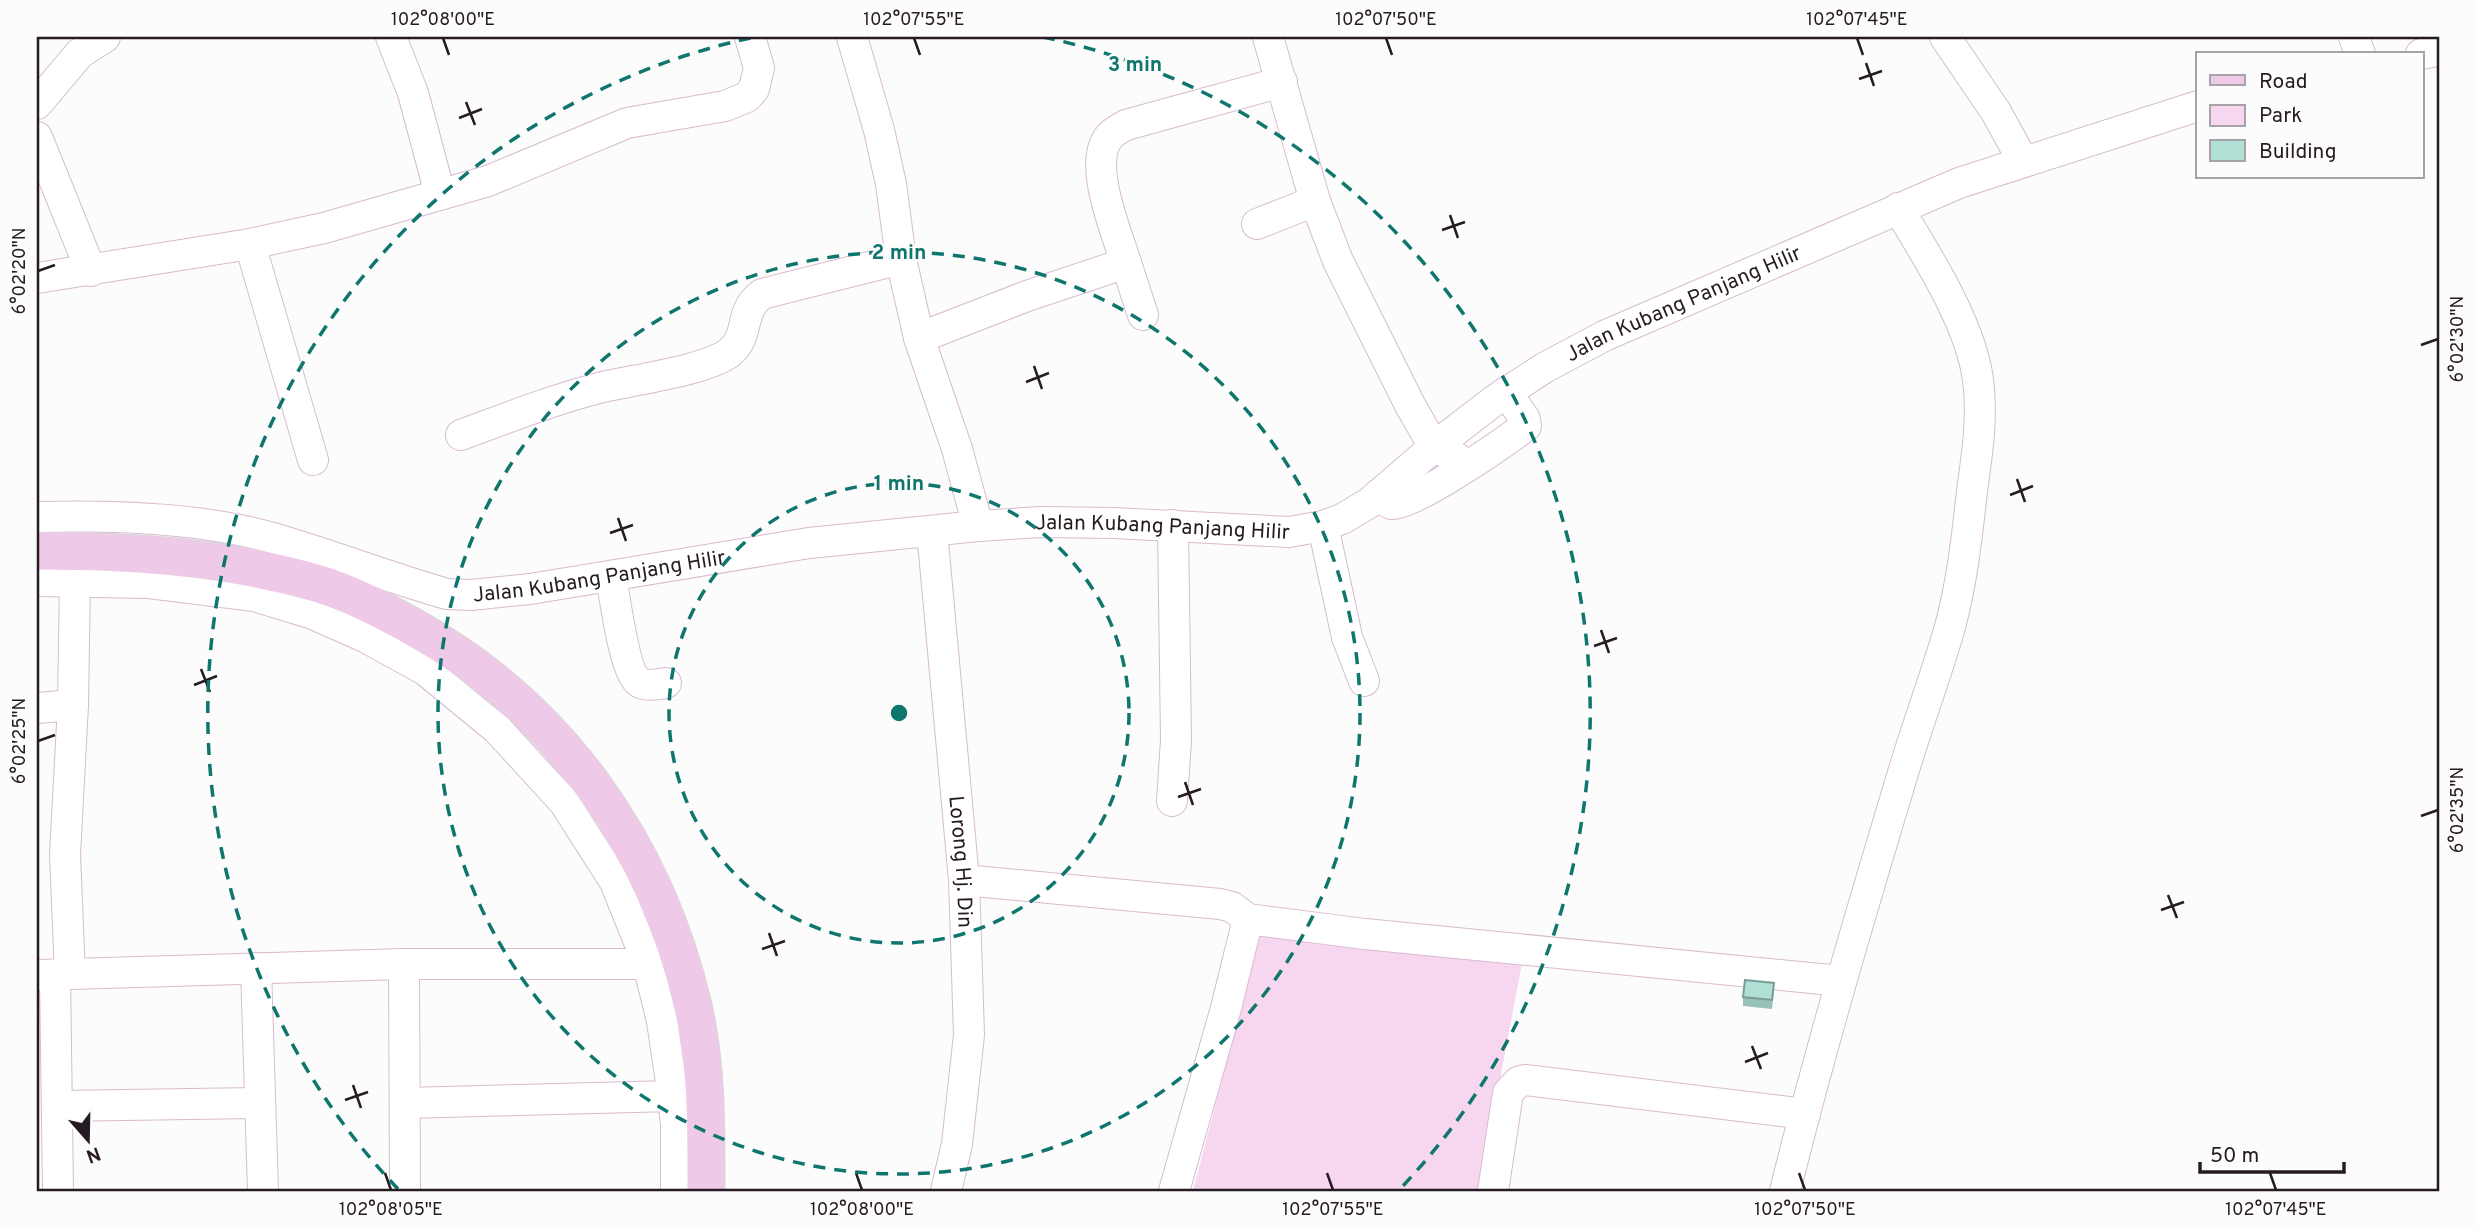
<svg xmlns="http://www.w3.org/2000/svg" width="2476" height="1228" viewBox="0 0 2476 1228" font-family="Overpass,sans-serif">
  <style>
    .green { fill: #f7d7f0 }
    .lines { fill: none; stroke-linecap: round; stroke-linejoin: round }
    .minor-casing { stroke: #d9bad2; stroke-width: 32 }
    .major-casing { stroke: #d8d6d7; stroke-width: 39 }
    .minor { stroke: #fff; stroke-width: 30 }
    .major { stroke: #efcae8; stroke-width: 37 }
    .wall { fill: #98c1b8 }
    .building { fill: #b1e0d6; stroke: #7c9d96; stroke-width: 2 }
    .ticks { fill: none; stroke: #261a23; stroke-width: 2.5 }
    .ring { fill: none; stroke: #0f766e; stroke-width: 3.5; stroke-dasharray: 12 9 }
    .labels { text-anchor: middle; stroke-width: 5; stroke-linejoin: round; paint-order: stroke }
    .street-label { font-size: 21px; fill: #261a23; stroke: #fcfcfc }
    .centre { fill: #0f766e; stroke: #fcfcfc; stroke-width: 3.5 }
    .ring-label { font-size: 21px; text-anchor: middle; font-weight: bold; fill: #0f766e; stroke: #fcfcfc; stroke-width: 5; stroke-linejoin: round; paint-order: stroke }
    .neatline { fill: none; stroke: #261a23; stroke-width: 2.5 }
    .ticks-label { font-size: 18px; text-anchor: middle; fill: #261a23 }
  </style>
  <rect width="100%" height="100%" fill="#fcfcfc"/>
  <polygon class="green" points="1260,935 1522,963 1479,1191 1193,1191"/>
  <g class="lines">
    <defs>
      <g id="minor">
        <polyline points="391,37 413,93 440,194"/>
        <polyline points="852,37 879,130 891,184 901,259 919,338 957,449 978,526"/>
        <polyline points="1268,37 1315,201 1338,261 1410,405 1434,447 1457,458 1465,467"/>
        <polyline points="1945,37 1996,112 2023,161"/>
        <polyline points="2354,37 2360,54"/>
        <polyline points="2421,54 2439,51"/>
        <polyline points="37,104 80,53 105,37"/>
        <polyline points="37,137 91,271"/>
        <polyline points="1257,224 1315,201"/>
        <polyline points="250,244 313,460"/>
        <polyline points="1126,263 1143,315"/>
        <polyline points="37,278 250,244 324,228 488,181 627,123 725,106 747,97 754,89 759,68 750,37"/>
        <path d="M919,338L1027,296L1126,263C1117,233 1087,164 1109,137C1112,132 1121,128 1126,125L1282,82"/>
        <path d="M461,435C507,418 552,400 599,388C631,380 704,371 729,353C751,336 738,311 762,294L901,259"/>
        <path d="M1378,495C1382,498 1387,503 1392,504C1413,506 1506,441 1526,426L1525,419L1506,392"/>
        <path id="s1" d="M37,517C111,515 197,517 269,537C329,554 387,577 447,594L471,595L530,589L809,543L978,526L1041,522L1114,523L1289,532L1323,526L1342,519L1369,503L1434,447L1495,400L1544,368L1604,336L1959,183L2198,106"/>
        <polyline points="1323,526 1347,637 1364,681"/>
        <path id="s2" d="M932,531L964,880L969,1035L957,1144L946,1191"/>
        <path d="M611,577C615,597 624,672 639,682C645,687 658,684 666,683"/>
        <polyline points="37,581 149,583 254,596 313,614 365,637 425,670 497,729 564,802 615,882 648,964 662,1021 673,1096 676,1126 676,1191"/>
        <polyline points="37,708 73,705"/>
        <polyline points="1172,801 1176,740 1173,525"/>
        <polyline points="964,880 1220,904 1232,907 1248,919 1365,934 1841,981"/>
        <polyline points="404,964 405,1191"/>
        <polyline points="256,968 263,1191"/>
        <polyline points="70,974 65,855 73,705 75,580"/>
        <polyline points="37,975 404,964 648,964"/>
        <polyline points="55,975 58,1191"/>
        <polyline points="405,1103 673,1096"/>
        <polyline points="58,1106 259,1103"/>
        <polyline points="1174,1191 1226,1008 1248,919"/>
        <polyline points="1493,1191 1508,1093 1518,1082 1525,1080 1805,1114"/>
        <path d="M1785,1191C1819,1054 1859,919 1900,783C1915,731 1935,679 1950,627C1962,582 1967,537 1972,491C1977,455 1983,416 1978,380C1971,324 1927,256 1898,208"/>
      </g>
      <path id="major" d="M37,551C132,551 225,557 316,583C350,593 383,610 413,627C559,708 655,844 693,1006C707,1067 706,1129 706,1191"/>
    </defs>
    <use href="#minor" class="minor-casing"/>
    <use href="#major" class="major-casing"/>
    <use href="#minor" class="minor"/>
    <use href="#major" class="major"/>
  </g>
  <polygon class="wall" points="1774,992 1772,1009 1743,1006 1743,997"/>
  <polygon class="building" points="1745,980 1774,983 1772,1000 1743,997"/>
  <path class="ticks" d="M443,38L449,55M914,38L920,55M1386,38L1392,55M1857,38L1863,55M1866,63L1874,86M1859,79L1882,71M466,102L475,125M459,118L482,109M1450,215L1458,238M1442,230L1465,222M38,271L55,265M2421,345L2438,339M1034,366L1042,389M1026,382L1049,373M2017,479L2025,502M2010,495L2033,486M618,518L626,541M610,533L633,525M1601,630L1609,653M1594,646L1617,638M201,669L210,692M194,685L217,676M38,741L55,735M1185,782L1193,805M1178,797L1201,789M2421,816L2438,810M2168,895L2177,918M2161,910L2184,902M769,933L777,956M762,949L785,941M1752,1046L1761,1069M1745,1062L1768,1053M353,1085L361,1108M345,1100L368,1092M385,1173L391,1190M856,1173L862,1190M1327,1173L1333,1190M1799,1173L1805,1190M2270,1173L2276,1190"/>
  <g class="ring">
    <circle cx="899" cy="713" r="230"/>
    <circle cx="899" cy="713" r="461"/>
    <path d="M398 1189A691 691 0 0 1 755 37M1043 37A691 691 0 0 1 1400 1189"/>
  </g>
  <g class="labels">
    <g class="street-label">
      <text dy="7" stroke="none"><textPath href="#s1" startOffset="1729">Jalan Kubang Panjang Hilir</textPath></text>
      <text dy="7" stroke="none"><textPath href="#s1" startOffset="1141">Jalan Kubang Panjang Hilir</textPath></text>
      <text dy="7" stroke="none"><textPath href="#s1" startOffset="574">Jalan Kubang Panjang Hilir</textPath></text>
      <text dy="7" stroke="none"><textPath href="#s2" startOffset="332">Lorong Hj. Din</textPath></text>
    </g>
  </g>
  <circle cx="899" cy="713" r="10" class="centre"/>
  <g class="ring-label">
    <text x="1135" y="71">3 min</text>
    <text x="899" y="259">2 min</text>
    <text x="899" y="490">1 min</text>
  </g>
  <rect width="2476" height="1228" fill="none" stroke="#fcfcfc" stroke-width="77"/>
  <rect x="2196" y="52" width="228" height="126" fill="#fcfcfc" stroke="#a6a2a5" stroke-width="2"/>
  <rect x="2210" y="75" width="35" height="10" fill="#efcae8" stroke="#a6a2a5" stroke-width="2"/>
  <text x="2259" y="88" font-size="21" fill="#261a23">Road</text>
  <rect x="2210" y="105" width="35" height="21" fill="#f7d7f0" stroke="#a6a2a5" stroke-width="2"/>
  <text x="2259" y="122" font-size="21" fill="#261a23">Park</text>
  <rect x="2210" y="140" width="35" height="21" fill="#b1e0d6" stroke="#a6a2a5" stroke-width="2"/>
  <text x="2259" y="158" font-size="21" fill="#261a23">Building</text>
  <g transform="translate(88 1140) rotate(160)" stroke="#fcfcfc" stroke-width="5" paint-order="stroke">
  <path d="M0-5L12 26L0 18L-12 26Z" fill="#261a23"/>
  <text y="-10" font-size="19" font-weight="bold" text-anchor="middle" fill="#261a23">N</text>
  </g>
  <path d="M2200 1162v10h144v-10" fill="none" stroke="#261a23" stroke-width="3.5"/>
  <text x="2210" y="1162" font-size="21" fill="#261a23" stroke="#fcfcfc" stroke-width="5" paint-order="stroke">50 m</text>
  <rect x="38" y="38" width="2400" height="1152" class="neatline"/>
  <g class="ticks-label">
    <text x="443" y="25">102°08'00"E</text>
    <text x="914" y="25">102°07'55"E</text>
    <text x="1386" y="25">102°07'50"E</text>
    <text x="1857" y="25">102°07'45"E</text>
    <text transform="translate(19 271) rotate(-90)" y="6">6°02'20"N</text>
    <text transform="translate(2457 339) rotate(-90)" y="6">6°02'30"N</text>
    <text transform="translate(19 741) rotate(-90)" y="6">6°02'25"N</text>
    <text transform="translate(2457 810) rotate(-90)" y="6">6°02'35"N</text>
    <text x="391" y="1215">102°08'05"E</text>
    <text x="862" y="1215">102°08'00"E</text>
    <text x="1333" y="1215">102°07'55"E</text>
    <text x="1805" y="1215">102°07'50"E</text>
    <text x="2276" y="1215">102°07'45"E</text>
  </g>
</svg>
